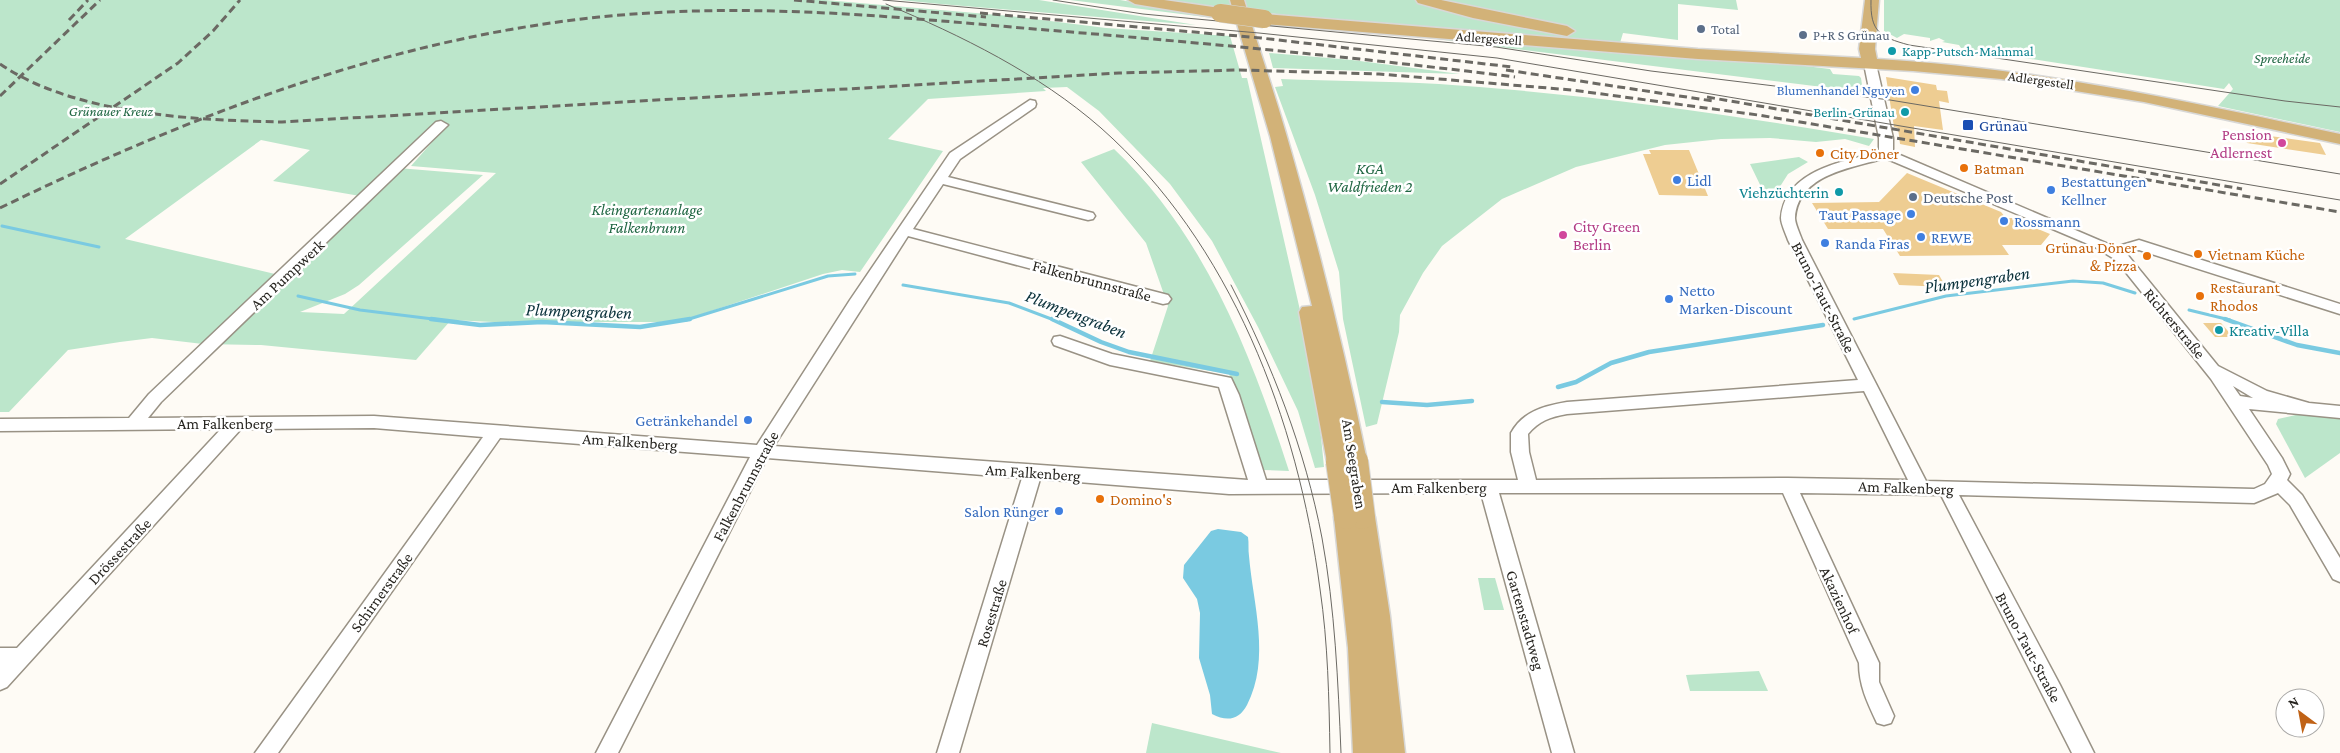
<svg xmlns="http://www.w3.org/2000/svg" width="2340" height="753" viewBox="0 0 2340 753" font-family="'Crimson Pro',serif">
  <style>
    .green { fill: #bce6cb; fill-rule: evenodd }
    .water { fill: #7acae1 }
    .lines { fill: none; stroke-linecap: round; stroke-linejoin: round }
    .stream-far1 { stroke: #7acae1; stroke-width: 3 }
    .stream { stroke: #7acae1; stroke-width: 4.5 }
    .building { fill: #eecd92 }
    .minor-casing { stroke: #999285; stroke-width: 3 }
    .major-casing { stroke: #d8d8d7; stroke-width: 3 }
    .minor { fill: #fff; fill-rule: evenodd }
    .major { fill: #d2b278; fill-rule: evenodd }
    .tram { stroke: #6b6963; stroke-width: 1 }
    .rail { stroke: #6b6963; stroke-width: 3; stroke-dasharray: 8 4.5; stroke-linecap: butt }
    .major-bridge-far1-casing { stroke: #d8d8d7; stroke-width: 19; stroke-linecap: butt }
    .major-bridge-casing { stroke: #d8d8d7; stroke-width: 26; stroke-linecap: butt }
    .major-bridge-far1 { stroke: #d2b278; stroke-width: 18 }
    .major-bridge { stroke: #d2b278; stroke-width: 24 }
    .service-dot { fill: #5c6f8a; stroke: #fff; stroke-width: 2 }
    .culture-dot { fill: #0f9aa8; stroke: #fff; stroke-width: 2 }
    .shop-dot { fill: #3f7fe0; stroke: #fff; stroke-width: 2 }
    .transit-dot { fill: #1a4fb4; stroke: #fff; stroke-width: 2 }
    .hotel-dot { fill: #d1479c; stroke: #fff; stroke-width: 2 }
    .food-dot { fill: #e8710a; stroke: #fff; stroke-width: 2 }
    .labels { text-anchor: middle; stroke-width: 5; stroke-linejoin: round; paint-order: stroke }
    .far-service-label { font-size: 14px; fill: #4e5e75; stroke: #fff; text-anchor: start }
    .far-street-label { font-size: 14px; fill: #272520; stroke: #fff }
    .far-culture-label { font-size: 14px; fill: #0d838f; stroke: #fff; text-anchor: start }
    .far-park-label { font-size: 14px; font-style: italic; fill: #1f6642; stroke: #fff }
    .far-shop-label { font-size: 14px; fill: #366cbe; stroke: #fff; text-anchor: end }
    .transit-label { font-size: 16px; fill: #164399; stroke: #fff; text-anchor: start }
    .hotel-label { font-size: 16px; fill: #b23c85; stroke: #fff; text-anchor: end }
    .food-label { font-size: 16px; fill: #c56008; stroke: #fff; text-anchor: start }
    .park-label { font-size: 16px; font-style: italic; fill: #1f6642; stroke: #fff }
    .shop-label { font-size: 16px; fill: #366cbe; stroke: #fff; text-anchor: start }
    .culture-label { font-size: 16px; fill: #0d838f; stroke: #fff; text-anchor: end }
    .service-label { font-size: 16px; fill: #4e5e75; stroke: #fff; text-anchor: start }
    .street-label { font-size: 16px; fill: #272520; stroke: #fff }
    .water-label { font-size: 18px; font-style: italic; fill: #09303a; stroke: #fff }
  </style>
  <rect width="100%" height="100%" fill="#fefbf5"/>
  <g class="green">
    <path d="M0,0H825L1010,16L1106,28L1230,36L1242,78H1247L1315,376L1324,467L1315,468L1298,411L1258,327L1212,241L1170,184L1099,111L1067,87L1043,88L1046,91L928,99L888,139L943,151L860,272L842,270L823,274L690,318L660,322H493L451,320L416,360L261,345L203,344L152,338L120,342L68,350L9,412H0ZM448,124L411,166L496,173L344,314L300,312L345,294L359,285L483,175L398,168L435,125ZM261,140L310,150L273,181L360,196L275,274L125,239Z"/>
    <polygon points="900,0 1039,0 1196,25 940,4"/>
    <polygon points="1070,0 1120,0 1221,17 1221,19"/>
    <polygon points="1152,0 1736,0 1738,10 1678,4 1678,40 1623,33 1620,43 1355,23"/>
    <polygon points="1884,0 2340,0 2340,132 2218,106 2233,89 2229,83 2224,89 1961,48 1959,45 1942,42 1945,41 1939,38 1930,41 1930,38 1904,34 1897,38 1884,31"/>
    <polygon points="1412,36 1746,59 1830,69 1833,74 1859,76 1861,78 1863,92"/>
    <polygon points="1269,53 1352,60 1460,74 1273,68"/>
    <path d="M1281,79C1333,81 1386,81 1439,84C1585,94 1730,114 1874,139L1869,146L1845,139L1816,142L1770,138L1721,139L1665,145L1576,167L1502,199L1442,246L1423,273L1400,315L1399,332L1377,424L1366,427L1343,319L1339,272L1315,195L1275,87L1283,86Z"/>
    <path d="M1114,149C1205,235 1251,354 1289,471L1263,470L1229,374L1150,361L1168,306L1146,243L1081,162Z"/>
    <polygon points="1799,157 1808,162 1788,174 1774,196 1765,195 1750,164"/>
    <polygon points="2300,414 2340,419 2340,453 2305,478 2276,424 2278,419"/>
    <polygon points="1478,578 1495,578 1504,610 1484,610"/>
    <polygon points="1759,671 1768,691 1690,691 1686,675"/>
    <polygon points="1152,723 1281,753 1146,753"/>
  </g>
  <path class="water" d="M1218,529L1241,532L1248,537C1249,543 1248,550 1249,556C1253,604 1271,659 1247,705C1239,720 1227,722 1212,714L1210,695L1199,658L1200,613L1197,599L1183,578L1184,565L1211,531Z"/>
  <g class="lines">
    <g class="stream-far1">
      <polyline points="2,226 99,247"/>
      <polyline points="903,285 1009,303 1054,320"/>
      <polyline points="298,296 360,310 441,320"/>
      <polyline points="2189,310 2230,320"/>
      <polyline points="1854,319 1946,296 2073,281 2103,283 2135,293"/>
      <polyline points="686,320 828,276 855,274"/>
    </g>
    <g class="stream">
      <polyline points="431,319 480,325 542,322 640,327 690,319"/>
      <polyline points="1052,319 1101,342 1129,352 1237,374"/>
      <polyline points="2225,319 2297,345 2340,353"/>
      <polyline points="1558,387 1576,382 1611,363 1649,352 1823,325"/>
      <polyline points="1382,402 1427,405 1472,401"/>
    </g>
  </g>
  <g class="building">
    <polygon points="1886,77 1936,85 1937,90 1947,91 1949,103 1939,101 1943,130 1914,126 1915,147 1900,144 1898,128 1894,127"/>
    <polygon points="2242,132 2320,143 2326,155 2247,143"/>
    <polygon points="1649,150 1689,150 1708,196 1659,195 1643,154 1651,154"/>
    <polygon points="1907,173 2001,212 2006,218 2012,218 2050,234 2041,245 2002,245 2009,255 1900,256 1883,229 1828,229 1812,203 1879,202"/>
    <polygon points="1893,273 1939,275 1946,287 1899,285"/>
    <polygon points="2203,323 2221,323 2233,337 2215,337"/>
  </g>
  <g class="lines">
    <defs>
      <path id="minor" d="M1870,60L1876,64L1893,138V152L2115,247L2139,240L2340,304V314L2139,250L2126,253L2218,366L2267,391L2309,403L2340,406V418L2249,409L2282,458L2290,474L2287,480L2302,495L2340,558V582L2333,579L2290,505L2278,493L2254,503L1959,495L2060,685L2094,753H2072L1941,495L1800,493L1879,663V682L1894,716L1891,723L1884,725L1877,723C1867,702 1859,685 1859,663L1783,493H1499L1574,753H1552L1481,493L1229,494L1040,479L959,753H937L1022,478L767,458L618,753H596L750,457L500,438L278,753H255L483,437L374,428L241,429L7,687L0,690V648H17L221,429L0,431V419L129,418L149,394L436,122L441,121L448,125L161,402L148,418L374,416L757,445L850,300L950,153L1030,100L1035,101L1036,104L1035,107L960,159L948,177L1093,213L1095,216L1093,219L1088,220L943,184L913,229L1168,295L1171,299L1168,303L1163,304L908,236L774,446L1248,480L1219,387L1110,365L1054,345L1052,341L1054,337L1060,336L1112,354L1231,378L1239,395L1266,480H1518L1511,452V433C1523,411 1544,406 1567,402L1858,380L1788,240C1786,234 1781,224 1781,218C1785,170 1842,162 1879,152V138L1864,64ZM1885,158L2095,247L2116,260L2211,379L2268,465L2272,474L2265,484L2254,489L1926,481L1802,240C1800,234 1795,224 1795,218C1798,174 1852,168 1885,158ZM2233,386L2253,398L2240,396ZM1864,391L1908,480L1788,478L1536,480L1529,452L1528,434C1539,421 1550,417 1567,414Z"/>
      <g id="major">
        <polygon points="1128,0 1164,0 1220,8 1228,13 1220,18 1135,4"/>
        <path d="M1230,0H1244C1258,46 1274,91 1287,137C1318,244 1345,352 1367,461L1364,467L1356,470L1347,466L1338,471L1330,468L1327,462L1299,312L1302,307L1312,306L1270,136Z"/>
        <polygon points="1416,0 1441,0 1567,26 1575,31 1567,36 1473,18 1418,3"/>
        <path d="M1865,0H1879L1875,49L1877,59C2034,68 2186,101 2340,134V144L2144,102L2001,79L1913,71L1698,59L1264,24L1256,19L1264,14L1698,49L1861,58L1859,49Z"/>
        <path d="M1346,508C1355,511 1362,507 1371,510L1375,517L1390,616L1405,753H1353L1348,648L1334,517L1338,510Z"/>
      </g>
    </defs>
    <use href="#minor" class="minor-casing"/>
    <use href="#major" class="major-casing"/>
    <use href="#minor" class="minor"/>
    <use href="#major" class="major"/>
    <g class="tram">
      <polyline points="883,0 1259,33 1497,58 2340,200"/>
      <polyline points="1053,0 1143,14 1496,47 1651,71 1890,100 2340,174"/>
      <path d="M1871,0C1870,32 1880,37 1909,45L2285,101L2340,107"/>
      <path d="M886,4C962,36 1038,73 1101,128C1231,243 1298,420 1320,589C1328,643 1329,698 1330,753"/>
      <path d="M1231,285C1272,365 1305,449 1322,538C1335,609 1338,681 1341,753"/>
    </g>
    <g class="rail">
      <polyline points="794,0 986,17"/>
      <polyline points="980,13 1261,38 1512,67"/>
      <polyline points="69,20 88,0"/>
      <path d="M0,64C75,115 194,120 282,122L1119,73L1239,70L1379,74L1572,90L1758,115L2340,212"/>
      <polyline points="1506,70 1713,101"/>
      <polyline points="0,96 100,0"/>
      <polyline points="1707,97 2242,189"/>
      <polyline points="0,184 178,63 213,31 240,0"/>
      <path d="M0,208C189,116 388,39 599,17C746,2 887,16 1034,29C1195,42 1355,57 1515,77"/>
    </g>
    <defs>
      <polyline id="major-bridge-far1" points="1220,13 1264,19"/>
      <g id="major-bridge">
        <polyline points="1356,461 1363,517"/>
        <polyline points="1338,462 1346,517"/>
      </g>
    </defs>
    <use href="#major-bridge-far1" class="major-bridge-far1-casing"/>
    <use href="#major-bridge" class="major-bridge-casing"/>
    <use href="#major-bridge-far1" class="major-bridge-far1"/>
    <use href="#major-bridge" class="major-bridge"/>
  </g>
  <g class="service-dot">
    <circle cx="1701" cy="29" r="5"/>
    <circle cx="1803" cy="35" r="5"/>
    <circle cx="1913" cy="197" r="5"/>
  </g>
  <g class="culture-dot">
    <circle cx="1892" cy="51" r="5"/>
    <circle cx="1905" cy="112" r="5"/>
    <circle cx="1839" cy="192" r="5"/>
    <circle cx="2219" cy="330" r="5"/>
  </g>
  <g class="shop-dot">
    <circle cx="1915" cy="90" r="5"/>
    <circle cx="1677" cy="180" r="5"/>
    <circle cx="2051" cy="190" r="5"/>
    <circle cx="1911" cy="214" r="5"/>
    <circle cx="2004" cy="221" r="5"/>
    <circle cx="1921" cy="237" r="5"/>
    <circle cx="1825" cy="243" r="5"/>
    <circle cx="1669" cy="299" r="5"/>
    <circle cx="748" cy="420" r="5"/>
    <circle cx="1059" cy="511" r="5"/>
  </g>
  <rect class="transit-dot" x="1962" y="119" width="12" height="12" rx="2.5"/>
  <g class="hotel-dot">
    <circle cx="2282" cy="143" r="5"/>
    <circle cx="1563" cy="235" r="5"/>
  </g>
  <g class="food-dot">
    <circle cx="1820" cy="153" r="5"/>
    <circle cx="1964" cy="168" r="5"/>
    <circle cx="2198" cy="254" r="5"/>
    <circle cx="2147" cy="256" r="5"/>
    <circle cx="2200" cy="296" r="5"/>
    <circle cx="1100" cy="499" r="5"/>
  </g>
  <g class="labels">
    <g class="far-service-label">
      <text x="1711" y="34">Total</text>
      <text x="1813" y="40">P+R S Grünau</text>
    </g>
    <g class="far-street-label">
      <text transform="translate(1489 38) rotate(4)" y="5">Adlergestell</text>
      <text transform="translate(2041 80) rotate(8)" y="5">Adlergestell</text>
    </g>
    <g class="far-culture-label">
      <text x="1902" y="56">Kapp-Putsch-Mahnmal</text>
      <text x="1895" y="117" text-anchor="end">Berlin-Grünau</text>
    </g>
    <g class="far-park-label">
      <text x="2282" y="63">Spreeheide</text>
      <text x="111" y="116">Grünauer Kreuz</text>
    </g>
    <g class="far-shop-label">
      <text x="1905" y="95">Blumenhandel Nguyen</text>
    </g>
    <g class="transit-label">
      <text x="1979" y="131">Grünau</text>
    </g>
    <g class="hotel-label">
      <text x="2272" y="140">Pension<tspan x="2272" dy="18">Adlernest</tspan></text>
      <text x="1573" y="232" text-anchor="start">City Green<tspan x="1573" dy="18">Berlin</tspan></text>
    </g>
    <g class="food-label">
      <text x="1830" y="159">City Döner</text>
      <text x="1974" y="174">Batman</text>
      <text x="2137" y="253" text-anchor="end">Grünau Döner<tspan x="2137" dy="18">&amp; Pizza</tspan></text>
      <text x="2208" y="260">Vietnam Küche</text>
      <text x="2210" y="293">Restaurant<tspan x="2210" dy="18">Rhodos</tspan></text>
      <text x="1110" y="505">Domino's</text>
    </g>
    <g class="park-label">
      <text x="1370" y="174">KGA<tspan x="1370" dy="18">Waldfrieden 2</tspan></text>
      <text x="647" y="215">Kleingartenanlage<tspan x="647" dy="18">Falkenbrunn</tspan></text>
    </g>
    <g class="shop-label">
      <text x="1687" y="186">Lidl</text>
      <text x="2061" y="187">Bestattungen<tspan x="2061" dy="18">Kellner</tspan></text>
      <text x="1901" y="220" text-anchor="end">Taut Passage</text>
      <text x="2014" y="227">Rossmann</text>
      <text x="1931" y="243">REWE</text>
      <text x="1835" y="249">Randa Firas</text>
      <text x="1679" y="296">Netto<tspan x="1679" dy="18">Marken-Discount</tspan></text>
      <text x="738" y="426" text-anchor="end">Getränkehandel</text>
      <text x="1049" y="517" text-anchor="end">Salon Rünger</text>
    </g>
    <g class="culture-label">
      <text x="1829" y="198">Viehzüchterin</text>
      <text x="2229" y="336" text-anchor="start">Kreativ-Villa</text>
    </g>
    <g class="service-label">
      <text x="1923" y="203">Deutsche Post</text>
    </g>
    <g class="street-label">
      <text transform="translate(287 274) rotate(-43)" y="6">Am Pumpwerk</text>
      <text transform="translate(1092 280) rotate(15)" y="6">Falkenbrunnstraße</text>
      <text transform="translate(1824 297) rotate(63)" y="6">Bruno-Taut-Straße</text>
      <text transform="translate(2175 323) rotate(50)" y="6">Richterstraße</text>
      <text x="225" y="429">Am Falkenberg</text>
      <text transform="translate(630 441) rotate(4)" y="6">Am Falkenberg</text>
      <text transform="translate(1355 464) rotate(81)" y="6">Am Seegraben</text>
      <text transform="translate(1033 472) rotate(4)" y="6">Am Falkenberg</text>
      <text transform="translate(745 486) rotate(-62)" y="6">Falkenbrunnstraße</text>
      <text x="1439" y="493">Am Falkenberg</text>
      <text transform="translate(1906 487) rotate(2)" y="6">Am Falkenberg</text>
      <text transform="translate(119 551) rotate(-47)" y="6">Drössestraße</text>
      <text transform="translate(381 592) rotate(-54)" y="6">Schirnerstraße</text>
      <text transform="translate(1840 600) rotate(65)" y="6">Akazienhof</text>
      <text transform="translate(991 613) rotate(-73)" y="6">Rosestraße</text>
      <text transform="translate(1526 620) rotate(74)" y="6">Gartenstadtweg</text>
      <text transform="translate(2029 647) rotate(62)" y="6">Bruno-Taut-Straße</text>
    </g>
    <g class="water-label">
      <text transform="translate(1977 280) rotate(-8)" y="6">Plumpengraben</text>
      <text transform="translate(579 311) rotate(2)" y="6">Plumpengraben</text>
      <text transform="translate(1076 314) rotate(21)" y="6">Plumpengraben</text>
    </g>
  </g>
  <g transform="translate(2300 713) rotate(328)"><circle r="24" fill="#ffffff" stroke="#a9a8a6"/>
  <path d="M0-4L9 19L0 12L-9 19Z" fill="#c06216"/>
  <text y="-8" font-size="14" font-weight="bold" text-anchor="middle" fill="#272520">N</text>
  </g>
</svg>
